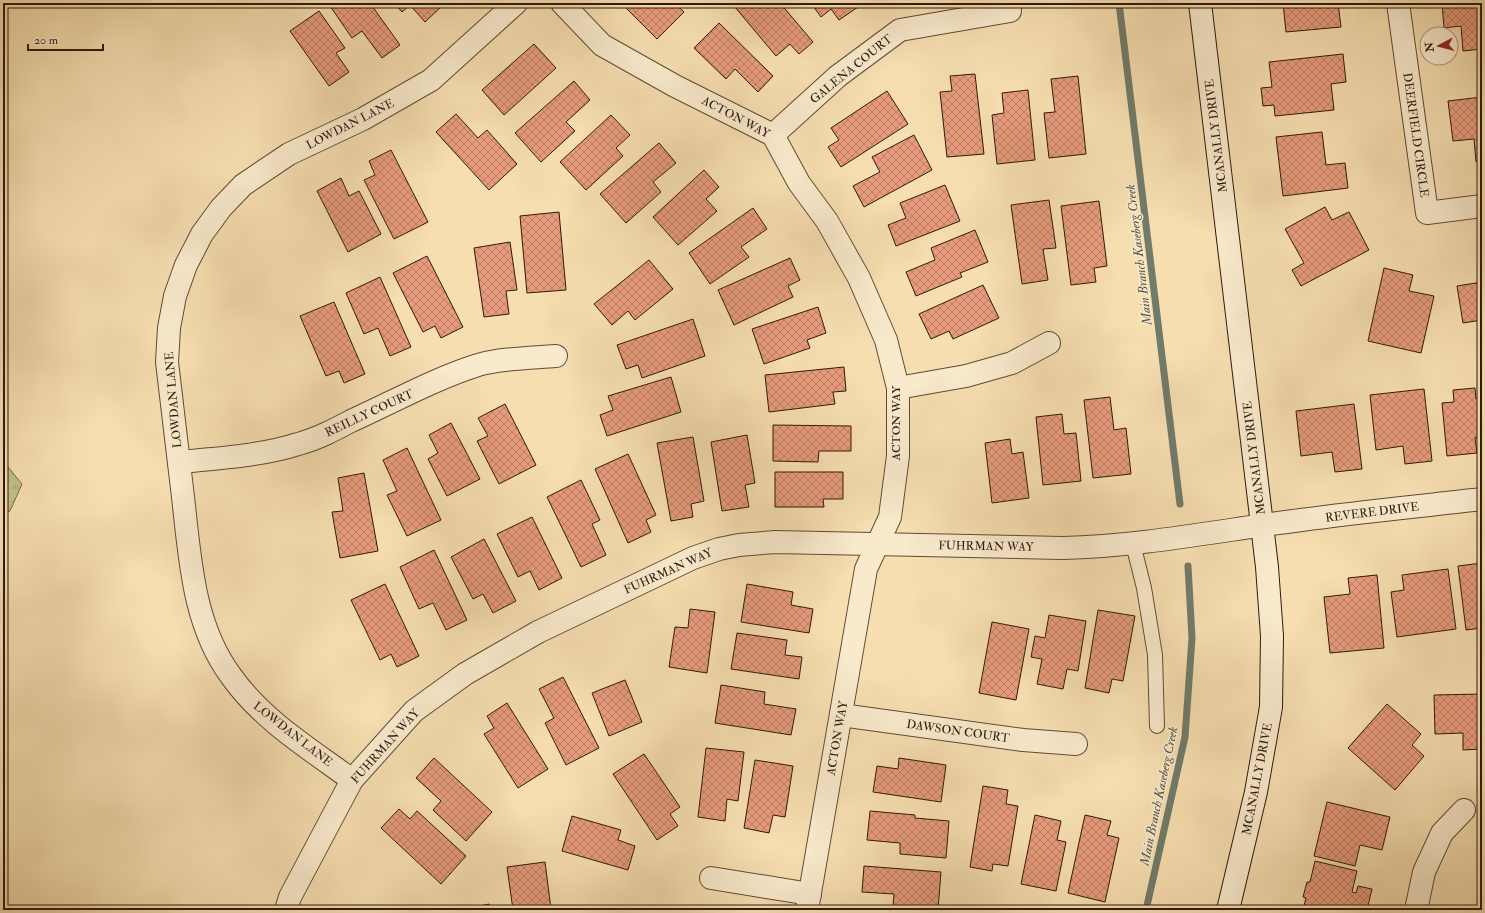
<svg xmlns="http://www.w3.org/2000/svg" width="1485" height="913" viewBox="0 0 1485 913" font-family="'IM FELL Double Pica',serif">
  <style>
    .wetland { fill: url(#wetland-marsh); stroke: #786c4a }
    .lines { fill: none; stroke-linecap: round; stroke-linejoin: round }
    .stream { stroke: #717b6a; stroke-width: 7 }
    .building { fill: url(#building-cross-hatch); stroke: #2e190d }
    .lane-casing { stroke: #604a36; stroke-width: 16 }
    .street-casing { stroke: #604a36; stroke-width: 24 }
    .secondary-casing { stroke: #2e190d; stroke-width: 24 }
    .lane { stroke: #f9eacc; stroke-width: 14 }
    .street { stroke: #f9eacc; stroke-width: 22 }
    .secondary { stroke: #f9eacc; stroke-width: 22 }
    .labels { text-anchor: middle; stroke-width: 3; stroke-linejoin: round; paint-order: stroke }
    .street-label { font-size: 12px; fill: #2e190d; stroke: #f9eacc }
    .water-label { font-size: 13px; font-style: italic; fill: #555243; stroke: #f9eacc }
  </style>
  <defs>
    <pattern id="wetland-marsh" width="20" height="14" patternUnits="userSpaceOnUse"><rect width="20" height="14" fill="#c2c087"/><path d="M1 5h8M5 5V1M11 12h8M15 12V8" fill="none" stroke="#a7a473"/></pattern>
    <pattern id="building-cross-hatch" width="8" height="8" patternUnits="userSpaceOnUse"><rect width="8" height="8" fill="#e79b7c"/><path d="M0 0l8 8M0 8l8-8" fill="none" stroke="#bc7e64"/></pattern>
  </defs>
  <rect width="100%" height="100%" fill="#f6deb0"/>
  <filter id="stains"><feTurbulence type="fractalNoise" baseFrequency=".005" numOctaves="4"/><feColorMatrix values="0 0 0 0 .2 0 0 0 0 .09 0 0 0 0 .02 0 0 0 .5 -.17"/></filter>
  <radialGradient id="worn" r=".72"><stop offset=".6" stop-color="#630" stop-opacity="0"/><stop offset="1" stop-color="#630" stop-opacity=".3"/></radialGradient>
  <polygon class="wetland" points="3,461 22,484 10,511 3,514"/>
  <g class="lines">
    <g class="stream">
      <polyline points="1119,3 1180,504"/>
      <polyline points="1146,910 1185,737 1192,638 1188,566"/>
    </g>
  </g>
  <g class="building">
    <polygon points="334,3 370,3 400,45 382,58 362,31 352,38 330,6"/>
    <polygon points="394,3 439,3 442,6 425,22 410,5 402,12"/>
    <polygon points="629,3 674,3 684,12 657,39 625,7"/>
    <polygon points="689,3 698,3 692,7"/>
    <polygon points="737,3 780,3 813,42 799,54 790,44 776,56 734,6"/>
    <polygon points="811,3 856,3 858,7 839,20 831,9 821,17"/>
    <polygon points="1283,3 1338,3 1341,27 1286,32"/>
    <polygon points="1442,3 1482,3 1482,49 1463,51 1461,26 1444,28"/>
    <polygon points="319,11 345,48 336,53 349,72 329,86 290,31"/>
    <polygon points="719,23 773,76 758,92 735,69 726,79 694,48"/>
    <polygon points="534,44 556,68 504,115 482,90"/>
    <polygon points="1343,54 1346,82 1331,84 1334,110 1275,116 1274,105 1263,106 1261,88 1272,87 1269,62"/>
    <polygon points="975,74 984,154 947,157 940,92 952,91 950,76"/>
    <polygon points="1078,76 1086,154 1049,158 1044,113 1055,112 1051,79"/>
    <polygon points="574,81 590,100 566,122 575,131 541,162 515,133"/>
    <polygon points="1028,90 1035,160 997,164 992,115 1004,113 1002,93"/>
    <polygon points="887,91 908,124 841,167 828,147 839,140 831,128"/>
    <polygon points="1482,97 1482,161 1476,162 1474,139 1453,141 1448,101"/>
    <polygon points="456,114 478,138 487,130 517,164 489,190 436,132"/>
    <polygon points="611,115 630,135 616,148 623,156 586,190 560,162"/>
    <polygon points="1322,132 1326,165 1345,163 1348,188 1283,196 1276,137"/>
    <polygon points="914,135 932,170 864,207 853,186 880,172 872,157"/>
    <polygon points="659,143 676,163 653,182 661,192 626,223 600,194"/>
    <polygon points="391,150 428,222 394,239 364,180 375,175 369,161"/>
    <polygon points="704,170 719,187 706,199 717,211 678,245 653,217"/>
    <polygon points="341,178 349,196 359,191 381,234 348,252 317,191"/>
    <polygon points="945,185 960,221 896,246 888,225 906,218 900,203"/>
    <polygon points="1049,200 1056,248 1043,249 1048,280 1022,284 1011,205"/>
    <polygon points="1099,201 1107,266 1094,268 1096,282 1071,285 1061,206"/>
    <polygon points="1325,207 1332,220 1349,212 1369,250 1301,286 1292,270 1304,263 1285,229"/>
    <polygon points="753,208 767,229 741,247 749,257 710,284 689,253"/>
    <polygon points="559,212 566,290 527,293 520,216"/>
    <polygon points="975,230 988,262 960,273 962,277 916,296 906,272 935,260 931,248"/>
    <polygon points="510,242 517,290 506,291 509,314 484,317 474,248"/>
    <polygon points="427,256 463,327 441,338 435,326 423,332 393,273"/>
    <polygon points="790,258 800,280 788,286 793,297 734,325 718,290"/>
    <polygon points="649,260 673,289 635,320 628,311 612,325 594,304"/>
    <polygon points="1384,268 1413,275 1409,291 1434,296 1421,353 1368,341"/>
    <polygon points="380,277 411,347 390,356 378,328 364,334 346,293"/>
    <polygon points="1482,282 1482,320 1463,323 1457,286"/>
    <polygon points="983,285 999,318 953,339 949,331 931,339 919,314"/>
    <polygon points="334,302 365,374 344,383 339,371 326,376 300,316"/>
    <polygon points="818,307 826,333 807,340 810,348 764,364 752,329"/>
    <polygon points="693,319 705,356 642,378 638,365 626,369 617,345"/>
    <polygon points="844,367 846,391 833,392 835,404 769,412 765,375"/>
    <polygon points="671,377 681,412 607,436 600,415 613,410 608,396"/>
    <polygon points="1475,388 1476,399 1482,398 1482,437 1475,438 1477,453 1447,456 1442,403 1454,402 1453,390"/>
    <polygon points="1424,389 1432,461 1405,464 1403,446 1376,450 1370,395"/>
    <polygon points="1110,397 1114,430 1126,428 1131,474 1093,478 1084,400"/>
    <polygon points="505,404 536,465 499,484 477,441 488,436 478,418"/>
    <polygon points="1354,404 1362,469 1335,472 1332,452 1301,456 1296,411"/>
    <polygon points="1062,414 1064,434 1076,433 1081,481 1043,485 1036,417"/>
    <polygon points="451,423 480,479 447,496 428,459 438,453 429,435"/>
    <polygon points="773,425 851,426 851,451 819,451 818,462 773,461"/>
    <polygon points="747,435 755,483 745,485 749,507 722,511 711,442"/>
    <polygon points="693,437 704,501 691,504 693,517 671,521 657,443"/>
    <polygon points="1010,439 1012,454 1023,452 1029,498 992,503 985,443"/>
    <polygon points="407,448 441,520 407,536 387,495 397,491 383,460"/>
    <polygon points="628,454 656,515 646,520 651,532 628,543 595,469"/>
    <polygon points="775,472 843,472 843,499 823,499 824,507 775,507"/>
    <polygon points="364,473 378,551 340,558 332,512 343,511 338,478"/>
    <polygon points="581,480 600,520 592,524 606,555 581,567 547,497"/>
    <polygon points="532,517 562,578 539,590 530,571 518,577 497,534"/>
    <polygon points="484,539 516,601 493,613 483,594 473,599 451,557"/>
    <polygon points="434,550 467,620 446,630 433,603 419,609 400,567"/>
    <polygon points="1482,563 1482,628 1466,630 1458,566"/>
    <polygon points="1448,569 1456,629 1397,637 1391,592 1404,590 1402,575"/>
    <polygon points="1377,575 1384,648 1330,653 1324,597 1350,594 1348,578"/>
    <polygon points="385,584 419,656 397,667 391,654 380,660 351,600"/>
    <polygon points="747,584 793,592 791,605 813,609 809,633 741,622"/>
    <polygon points="690,609 715,612 707,673 669,667 675,627 688,628"/>
    <polygon points="1098,610 1135,616 1123,681 1112,679 1109,693 1085,688"/>
    <polygon points="1049,615 1086,621 1078,671 1067,669 1063,689 1037,684 1042,659 1031,657 1035,636 1045,638"/>
    <polygon points="992,622 1029,629 1016,700 979,693"/>
    <polygon points="737,633 787,640 785,655 802,657 799,679 731,669"/>
    <polygon points="563,677 599,748 566,765 545,723 554,718 539,689"/>
    <polygon points="625,680 642,722 609,736 592,693"/>
    <polygon points="721,685 765,692 764,704 796,709 791,735 715,723"/>
    <polygon points="1482,694 1482,749 1463,750 1463,733 1435,734 1434,695"/>
    <polygon points="507,703 548,769 518,788 484,734 494,728 487,716"/>
    <polygon points="1387,704 1421,734 1412,745 1424,756 1395,790 1348,748"/>
    <polygon points="706,748 744,752 738,801 727,799 725,821 698,817"/>
    <polygon points="644,754 680,807 670,814 678,826 657,840 613,774"/>
    <polygon points="434,758 492,812 466,841 433,810 441,801 416,778"/>
    <polygon points="899,758 946,765 941,802 873,792 877,766 898,769"/>
    <polygon points="755,760 793,766 785,817 773,815 769,833 744,828"/>
    <polygon points="983,786 1008,790 1006,804 1018,806 1008,866 993,864 992,871 970,867"/>
    <polygon points="1327,802 1390,817 1382,850 1360,845 1355,866 1314,856"/>
    <polygon points="399,809 410,819 417,811 466,856 441,884 381,828"/>
    <polygon points="870,811 915,815 915,818 949,821 946,858 900,854 900,843 867,840"/>
    <polygon points="1035,815 1061,821 1057,840 1066,842 1056,891 1021,884"/>
    <polygon points="1085,815 1111,821 1107,835 1119,838 1105,902 1068,893"/>
    <polygon points="572,816 621,830 618,840 635,846 628,870 562,851"/>
    <polygon points="1315,861 1357,871 1352,892 1356,893 1358,886 1372,889 1367,910 1303,910 1306,898 1303,897 1307,882 1310,882"/>
    <polygon points="545,862 551,909 513,910 507,867"/>
    <polygon points="864,866 941,872 938,910 893,906 894,894 862,892"/>
    <polygon points="489,904 490,910 462,910"/>
  </g>
  <g class="lines">
    <defs>
      <polyline id="lane" points="1133,544 1144,588 1155,655 1157,726"/>
      <g id="street">
        <polyline points="562,3 602,45 675,86 773,135 799,183 827,221 859,278 886,340 898,388 898,456 890,517 866,569 807,910"/>
        <polyline points="1398,3 1427,213 1482,206"/>
        <polyline points="773,135 838,76 900,30 1010,11"/>
        <polyline points="898,388 966,376 1012,363 1049,343"/>
        <path d="M179,462C218,458 261,456 298,444C317,439 334,430 351,421C393,402 434,379 478,365C503,358 531,358 556,356"/>
        <polyline points="841,715 1023,740 1076,744"/>
        <path d="M352,780C310,749 262,720 231,676C193,625 190,558 183,497C178,452 172,407 167,362L169,328L175,296L186,265L202,234L221,208L243,185L289,154L363,119L431,80L516,3"/>
        <polyline points="711,878 810,894"/>
        <path d="M286,910L290,897L352,780L414,711L465,674L538,632L693,558L719,549L739,545L775,542L1063,548C1143,546 1222,530 1301,520C1361,512 1422,506 1482,499"/>
        <polyline points="1416,910 1424,872 1442,833 1464,810"/>
      </g>
      <polyline id="secondary" points="1200,3 1267,567 1272,636 1271,707 1256,792 1228,910"/>
    </defs>
    <use href="#lane" class="lane-casing"/>
    <use href="#street" class="street-casing"/>
    <use href="#secondary" class="secondary-casing"/>
    <use href="#lane" class="lane"/>
    <use href="#street" class="street"/>
    <use href="#secondary" class="secondary"/>
  </g>
  <g class="labels">
    <g class="street-label">
      <text transform="translate(851 69) rotate(-39)" y="4">GALENA COURT</text>
      <text transform="translate(736 117) rotate(28)" y="4">ACTON WAY</text>
      <text transform="translate(350 124) rotate(-27)" y="4">LOWDAN LANE</text>
      <text transform="translate(1416 135) rotate(82)" y="4">DEERFIELD CIRCLE</text>
      <text transform="translate(1216 136) rotate(-97)" y="4">MCANALLY DRIVE</text>
      <text transform="translate(173 400) rotate(-95)" y="4">LOWDAN LANE</text>
      <text transform="translate(369 413) rotate(-25)" y="4">REILLY COURT</text>
      <text transform="translate(896 423) rotate(-90)" y="4">ACTON WAY</text>
      <text transform="translate(1254 458) rotate(-97)" y="4">MCANALLY DRIVE</text>
      <text transform="translate(1372 512) rotate(-7)" y="4">REVERE DRIVE</text>
      <text transform="translate(986 546) rotate(1)" y="4">FUHRMAN WAY</text>
      <text transform="translate(668 571) rotate(-24)" y="4">FUHRMAN WAY</text>
      <text transform="translate(958 731) rotate(8)" y="4">DAWSON COURT</text>
      <text transform="translate(293 734) rotate(38)" y="4">LOWDAN LANE</text>
      <text transform="translate(837 738) rotate(-80)" y="4">ACTON WAY</text>
      <text transform="translate(385 746) rotate(-48)" y="4">FUHRMAN WAY</text>
      <text transform="translate(1257 779) rotate(-79)" y="4">MCANALLY DRIVE</text>
    </g>
    <g class="water-label">
      <text transform="translate(1138 255) rotate(-97)" y="5">Main Branch Kaseberg Creek</text>
      <text transform="translate(1158 796) rotate(-78)" y="5">Main Branch Kaseberg Creek</text>
    </g>
  </g>
  <rect width="1485" height="913" fill="none" stroke="#f6deb0" stroke-width="16"/>
  <rect x="4" y="4" width="1477" height="905" fill="none" stroke="#2e190d" stroke-width="2"/>
  <rect x="8" y="8" width="1469" height="897" fill="none" stroke="#2e190d"/>
  <g transform="translate(1439 46) rotate(263)"><circle r="19" fill="#f9eacc" stroke="#a89680"/>
  <path d="M0-3L7 15L0 10L-7 15Z" fill="#8f2418"/>
  <text y="-6" font-size="11" font-weight="bold" text-anchor="middle" fill="#2e190d">N</text>
  </g>
  <path d="M28 44v6h75v-6" fill="none" stroke="#2e190d" stroke-width="2"/>
  <text x="34" y="44" font-size="12" fill="#2e190d" stroke="#f9eacc" stroke-width="3" paint-order="stroke">20 m</text>
  <rect width="100%" height="100%" filter="url(#stains)"/>
  <rect width="100%" height="100%" fill="url(#worn)"/>
</svg>
